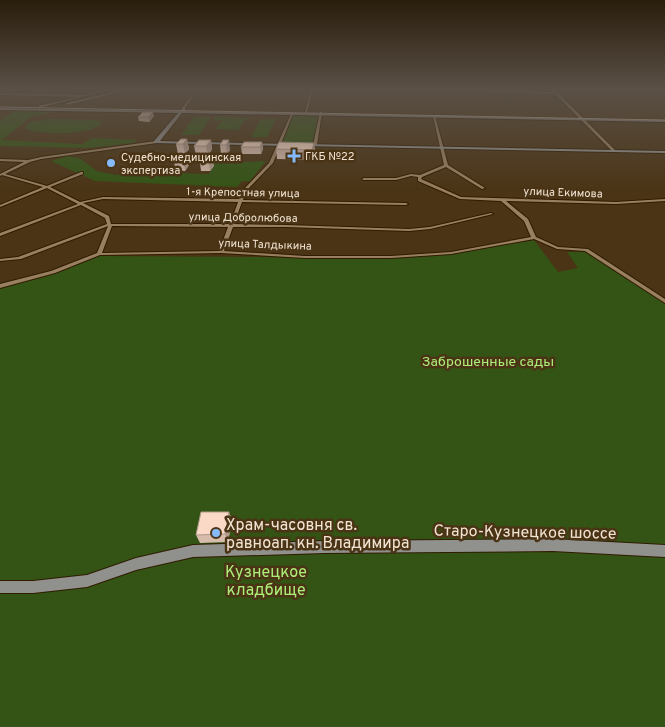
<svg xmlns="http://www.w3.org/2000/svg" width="665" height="727" viewBox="0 0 665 727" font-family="Overpass,sans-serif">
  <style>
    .green { fill: #335414 }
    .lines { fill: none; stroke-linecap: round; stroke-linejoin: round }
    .street-casing { stroke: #301b00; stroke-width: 2 }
    .secondary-casing { stroke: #301b00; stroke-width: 2 }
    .street { fill: #987f5f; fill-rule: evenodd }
    .secondary { fill: #90908d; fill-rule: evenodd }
    .tram { stroke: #d1c1ae; stroke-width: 1 }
    .wall { fill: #d7bbab }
    .shaded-wall { fill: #af998b }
    .building { fill: #fadac7; stroke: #af998b }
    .poi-dot { fill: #85bbfb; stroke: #4a3415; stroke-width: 2 }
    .labels { text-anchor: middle; stroke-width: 5; stroke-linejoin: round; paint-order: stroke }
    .far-poi-label { font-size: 11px; fill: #f2e4d3; stroke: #4a3415; text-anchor: start }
    .far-street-label { font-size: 11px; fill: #f2e4d3; stroke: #4a3415 }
    .park-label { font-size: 14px; fill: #acee78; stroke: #4a3415 }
    .near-poi-label { font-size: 16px; fill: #f2e4d3; stroke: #4a3415; text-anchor: start }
    .near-street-label { font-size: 16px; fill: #f2e4d3; stroke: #4a3415 }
    .near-park-label { font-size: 16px; fill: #acee78; stroke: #4a3415 }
  </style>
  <rect width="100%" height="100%" fill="#4a3415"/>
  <g class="green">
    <polygon points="16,110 53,110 50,113 32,116 2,140 82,144 92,138 138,140 134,143 88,148 0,146 0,120"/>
    <polygon points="292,114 320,115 314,144 280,144"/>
    <polygon points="220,116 221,117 251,118 245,120 238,130 215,129 222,120 213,121 215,117"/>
    <polygon points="194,117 211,117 199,135 181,135"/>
    <path d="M46,119L95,120L102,122C95,136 36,135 24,128L30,122Z"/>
    <polygon points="261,119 276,119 267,137 251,137"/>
    <polygon points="68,156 81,159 97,171 116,175 143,172 209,174 214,163 266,161 250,181 242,181 237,187 95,181 51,161"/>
    <polygon points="534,240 558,272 578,268 567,252 585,252 665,304 665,727 0,727 0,284 40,278 98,256 384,258 459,252"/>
  </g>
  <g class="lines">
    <defs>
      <g id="street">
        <polygon points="107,89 113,89 39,108 38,106 78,97 0,95 0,93 84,95"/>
        <polygon points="311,89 313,89 307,112 306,113 305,112"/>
        <polygon points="361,89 420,89 554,92 552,90 554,89 616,151 613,152 555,94"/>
        <polygon points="662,89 665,89 665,93 664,93"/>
        <polygon points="191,96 193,97 185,108 185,110 183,110 182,108"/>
        <polygon points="321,111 322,112 317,145 315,146 313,145 320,112"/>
        <path d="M292,113L293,114L273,163L247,190L243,200L406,203L408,204L406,205L242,202L234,224L286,225L409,229L430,227L491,213L493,214L430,229L409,231L286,227H233L224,251L305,256H391L451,252L531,237L524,221L501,201L460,199L418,181V177L411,176L396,180H363L362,179L364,178H396L411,174L420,175L444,165L433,116L434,115L435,116L448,165L485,188L482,189L446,167L422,177L421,179L461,197L616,202L665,199V201L616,204L506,201L528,219L536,237L558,247L588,249L665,299V303L585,251L557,249L534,239L451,254L391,258H305L221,253L100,255L55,273L0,288V284L51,271L97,253L108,226L21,259L0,261V259L18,257L107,224L105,218L81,205L0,236V233L78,204L47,188L0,207V205L43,187L2,175L0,176V174L24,162L0,161V159L28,160L41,157L156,141L158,142L157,143L41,159L30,162L5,174L47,186L81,172H83V174L50,187L80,202L103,197L239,199L244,189L269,163L291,114ZM103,199L238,202L230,224H111L109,216L83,203ZM112,226L228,227L219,251L102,253Z"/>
      </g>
      <g id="secondary">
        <polygon points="0,108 180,111 184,108 186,109 184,111 665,120 665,122 182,113 160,141 290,144 290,145 288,146 154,143 154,141 178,113 0,110"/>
        <polygon points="302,144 665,151 665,153 304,146 302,145"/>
        <polygon points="553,539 665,545 665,557 553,551 324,553 193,557 136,570 87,587 33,593 0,593 0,581 33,581 87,575 136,558 193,545 324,541"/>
      </g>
    </defs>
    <use href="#street" class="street-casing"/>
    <use href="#secondary" class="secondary-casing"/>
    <use href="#street" class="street"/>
    <use href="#secondary" class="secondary"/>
    <g class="tram">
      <polyline points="67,104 129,89"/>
      <polyline points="0,107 665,120"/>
    </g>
  </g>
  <g class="wall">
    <polygon points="154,116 149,122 139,121 138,117"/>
    <polygon points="187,139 189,149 185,154 178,154 176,144"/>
    <polygon points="211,140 212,149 208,156 196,155 194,146"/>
    <polygon points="223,140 230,150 227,155 221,154 220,145"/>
    <polygon points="262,142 263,149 261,154 242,154 241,147"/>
    <polygon points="314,143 315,153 313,160 277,159 276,149"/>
    <polygon points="179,157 189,165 185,171 176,170 174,163"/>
    <polygon points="212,158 214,166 210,171 201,171 200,163"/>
    <polygon points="232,520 228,542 200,543 196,535"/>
  </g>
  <g class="shaded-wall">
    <polygon points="153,112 154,116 149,122 148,117"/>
    <polygon points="187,139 189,149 185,154 183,144"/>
    <polygon points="211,140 212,149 208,156 206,146"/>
    <polygon points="229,140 230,150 227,155 226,145"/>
    <polygon points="262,142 263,149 261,154 260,147"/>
    <polygon points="314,143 315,153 313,160 312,150"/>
    <polygon points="188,158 189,165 185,171 184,163"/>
    <polygon points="212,158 214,166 210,171 209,164"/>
    <polygon points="229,512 232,520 228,542 225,534"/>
  </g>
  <g class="building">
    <polygon points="143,112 153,112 148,117 138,117"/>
    <polygon points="181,139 187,139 183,144 176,144"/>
    <polygon points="199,140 211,140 206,146 194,146"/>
    <polygon points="223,140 229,140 226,145 220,145"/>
    <polygon points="244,142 262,142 260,147 241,147"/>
    <polygon points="279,142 314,143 312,150 276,149"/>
    <polygon points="179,157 188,158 184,163 174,163"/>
    <polygon points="204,158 212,158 209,164 200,163"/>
    <polygon points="201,512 229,512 225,534 196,535"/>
  </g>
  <linearGradient id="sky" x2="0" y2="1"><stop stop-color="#291d0c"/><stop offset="0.47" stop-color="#5a5046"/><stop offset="1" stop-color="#5a5046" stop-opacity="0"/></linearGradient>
  <rect width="665" height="191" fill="url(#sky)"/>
  <g class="poi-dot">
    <path d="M291.5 148.5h5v5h5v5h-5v5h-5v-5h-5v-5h5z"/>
    <circle cx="111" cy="163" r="5"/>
    <circle cx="216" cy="533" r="5"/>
  </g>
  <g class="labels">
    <g class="far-poi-label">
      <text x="305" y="160">ГКБ №22</text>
      <text x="121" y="161">Судебно-медицинская<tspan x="121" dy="13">экспертиза</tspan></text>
    </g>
    <g class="far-street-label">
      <text transform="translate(243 192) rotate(1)" y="4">1-я Крепостная улица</text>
      <text transform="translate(563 192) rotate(2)" y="4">улица Екимова</text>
      <text transform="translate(243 217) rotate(1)" y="4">улица Добролюбова</text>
      <text transform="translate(265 244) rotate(2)" y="4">улица Талдыкина</text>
    </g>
    <g class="park-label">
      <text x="488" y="366">Заброшенные сады</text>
    </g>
    <g class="near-poi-label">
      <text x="226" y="530">Храм-часовня св.<tspan x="226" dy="18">равноап. кн. Владимира</tspan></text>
    </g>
    <g class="near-street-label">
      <text transform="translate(525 531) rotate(1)" y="6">Старо-Кузнецкое шоссе</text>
    </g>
    <g class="near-park-label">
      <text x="266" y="577">Кузнецкое<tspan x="266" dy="18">кладбище</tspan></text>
    </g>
  </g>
</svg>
